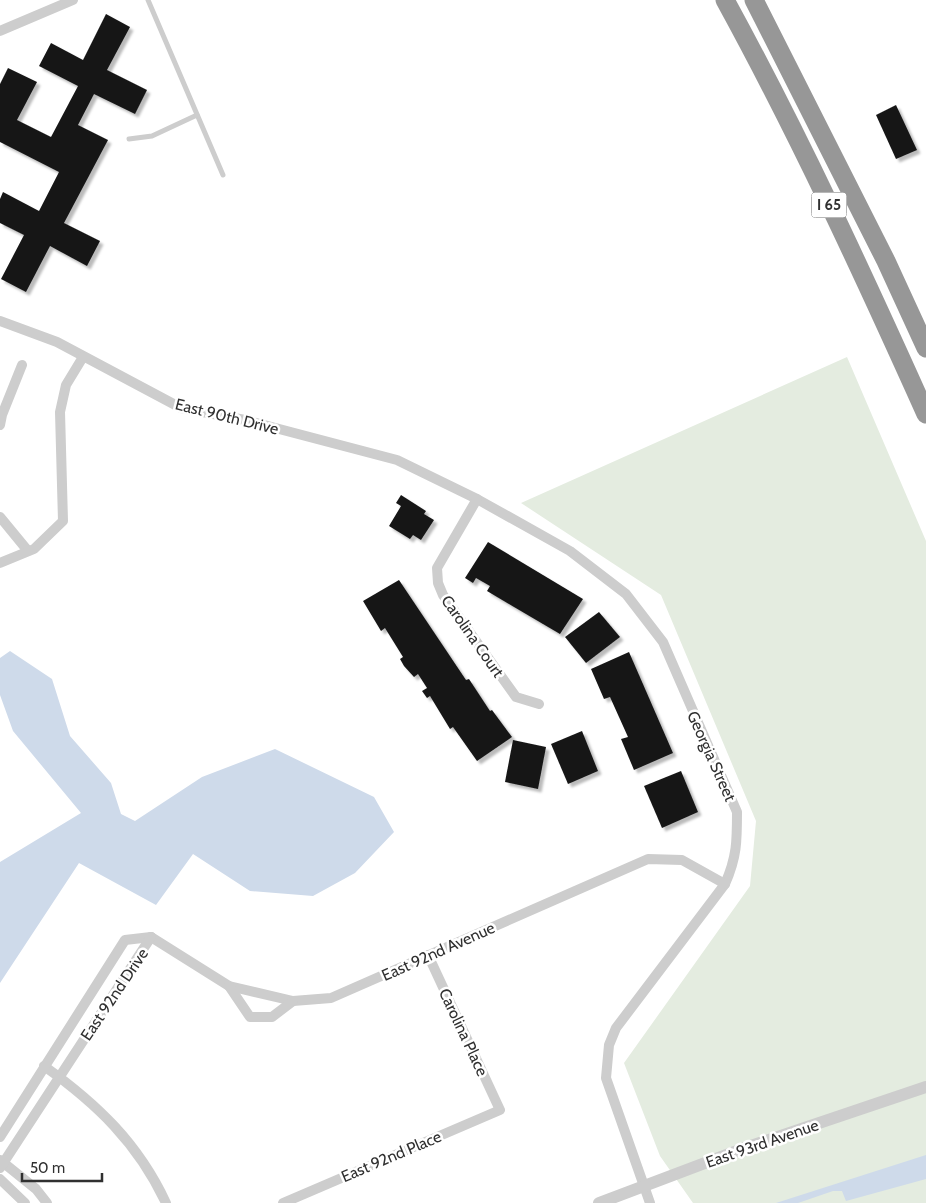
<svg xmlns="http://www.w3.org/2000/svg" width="926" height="1203" viewBox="0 0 926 1203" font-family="Cabin,sans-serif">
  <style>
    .green { fill: #e4ece0 }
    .water { fill: #cedaea }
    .building { fill: #171717; filter: url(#shadow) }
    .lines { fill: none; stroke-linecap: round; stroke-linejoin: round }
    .service { stroke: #cdcdcd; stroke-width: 5 }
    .minor { stroke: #cdcdcd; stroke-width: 10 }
    .tertiary { stroke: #cdcdcd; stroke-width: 12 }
    .motorway { stroke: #979797; stroke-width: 19 }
    .labels { text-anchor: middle; stroke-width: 5; stroke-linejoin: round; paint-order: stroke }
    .shield { fill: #fff; stroke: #6e6e6e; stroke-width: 1 }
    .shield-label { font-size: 15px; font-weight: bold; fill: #303030 }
    .street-label { font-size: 16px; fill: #303030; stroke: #fff }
  </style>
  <defs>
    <filter id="shadow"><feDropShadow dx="3.5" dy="3.5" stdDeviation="1" flood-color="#0004"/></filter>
  </defs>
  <rect width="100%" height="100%" fill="#fff"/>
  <polygon class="green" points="847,357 926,541 926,1203 693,1203 660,1156 624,1063 750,886 756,821 661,595 521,503"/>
  <g class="water">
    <polygon points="10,651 52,679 70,736 111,783 121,814 135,821 202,777 275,749 374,797 394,832 355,873 313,896 250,891 193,854 156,905 79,863 0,983 0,862 81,813 13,731 0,695 0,658"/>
    <polygon points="926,1155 926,1179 846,1201 842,1191 833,1191 798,1203 776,1203"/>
  </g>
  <g class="building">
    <polygon points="106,14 130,27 107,70 147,90 135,114 94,94 78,125 108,140 64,223 100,241 87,266 50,246 26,292 1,279 24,235 0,223 0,199 3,192 39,211 59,172 0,142 0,84 8,68 37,82 17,120 51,137 78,86 39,66 51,43 83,60"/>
    <polygon points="896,105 917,150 896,159 876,115"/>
    <polygon points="401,495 426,511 424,514 434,520 421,540 413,535 410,539 389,526 401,506 396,503"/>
    <polygon points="488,542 583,599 560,634 487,591 490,586 476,578 473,583 465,578"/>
    <polygon points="399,580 466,680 469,679 490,711 492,710 512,737 477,761 453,727 450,729 430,696 427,698 422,691 427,688 418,674 414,677 404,666 400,659 403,657 385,628 381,631 363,601"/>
    <polygon points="599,612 620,637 586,663 565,637"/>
    <polygon points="629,652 673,753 634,770 621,739 628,737 610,697 604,699 591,669"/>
    <polygon points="582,731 598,771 568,784 551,744"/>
    <polygon points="513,740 546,747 538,789 505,782"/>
    <polygon points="681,771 698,812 662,828 644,786"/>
  </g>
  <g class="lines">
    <g class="service">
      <polyline points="148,0 223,175"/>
      <polyline points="129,139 152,136 197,115"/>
    </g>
    <g class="minor">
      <polyline points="0,31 73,0"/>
      <path d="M0,321L57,342L181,408L245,420L397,460L477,499L570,551L626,594L663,642L737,812C737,841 737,857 725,884L616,1028L609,1045L606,1078L650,1203"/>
      <polyline points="0,425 2,415 22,365"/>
      <polyline points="477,499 437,568 438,583 443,595 516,697 539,704"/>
      <polyline points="0,517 28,551"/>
      <polyline points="0,563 34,549 63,521 60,412 66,385 83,357"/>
      <polyline points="151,937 229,986 293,1001 331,998 648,859 682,860 725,884"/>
      <polyline points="229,986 250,1017 272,1017 293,1001"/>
      <path d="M44,1066C97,1104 138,1143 166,1203"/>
      <polyline points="0,1137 125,940 151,937"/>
      <polyline points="0,1160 36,1189 47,1203"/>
      <polyline points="0,1168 151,937"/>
      <polyline points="0,1179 25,1203"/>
      <polyline points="283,1203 500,1110 428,955"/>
    </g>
    <polyline class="tertiary" points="599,1203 742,1149 926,1087"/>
    <g class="motorway">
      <path d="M725,0C799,135 863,274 926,414"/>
      <polyline points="754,0 886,261 926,348"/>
    </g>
  </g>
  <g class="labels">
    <rect class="shield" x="811.5" y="192.5" width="35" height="25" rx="4"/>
    <g class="shield-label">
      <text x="829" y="210">I 65</text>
    </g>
    <g class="street-label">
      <text transform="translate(227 416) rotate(14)" y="6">East 90th Drive</text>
      <text transform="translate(473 636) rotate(55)" y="6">Carolina Court</text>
      <text transform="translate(712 756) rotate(66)" y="6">Georgia Street</text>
      <text transform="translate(438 951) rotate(-24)" y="6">East 92nd Avenue</text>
      <text transform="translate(114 994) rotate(-56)" y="6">East 92nd Drive</text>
      <text transform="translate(464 1032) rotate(65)" y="6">Carolina Place</text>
      <text transform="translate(762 1143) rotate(-19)" y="6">East 93rd Avenue</text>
      <text transform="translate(391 1156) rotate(-23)" y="6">East 92nd Place</text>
    </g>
  </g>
  <path d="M22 1173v8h80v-8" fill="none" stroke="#303030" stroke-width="2.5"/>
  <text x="30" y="1173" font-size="15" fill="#303030" stroke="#ffffff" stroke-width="4" paint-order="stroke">50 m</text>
</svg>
